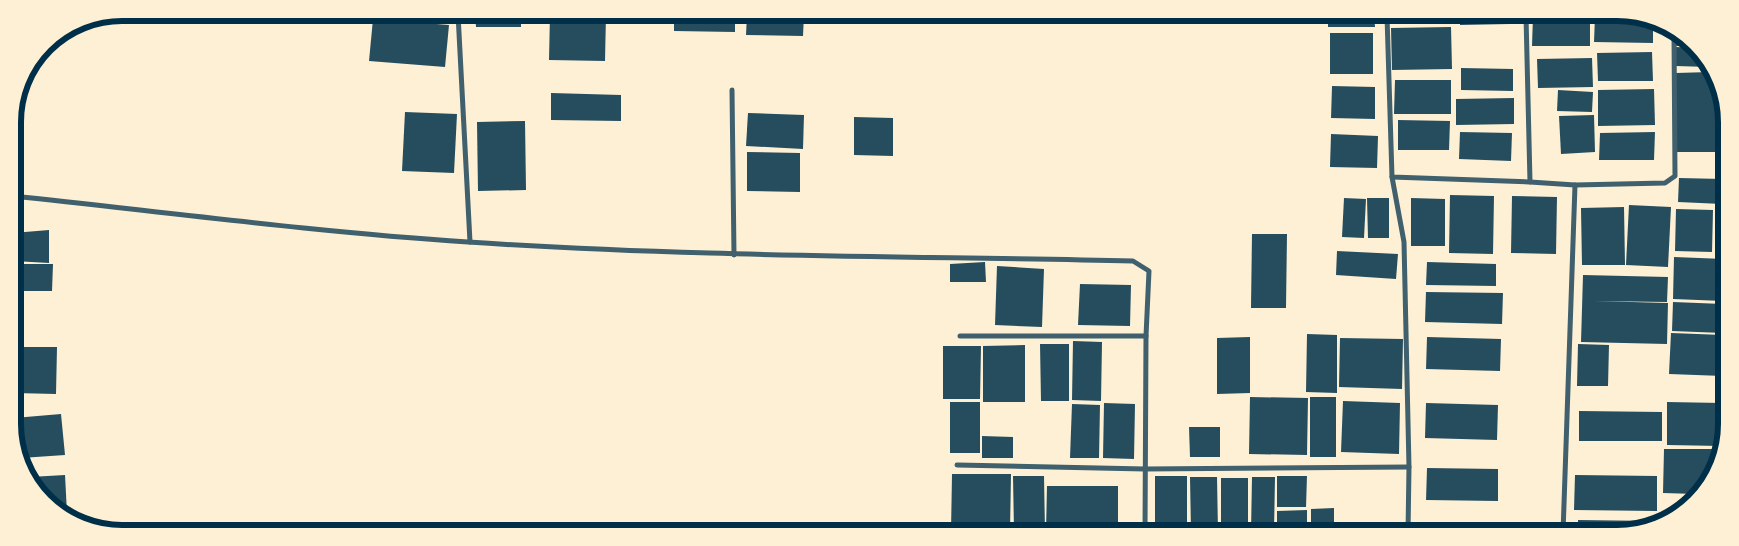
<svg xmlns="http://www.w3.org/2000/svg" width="1739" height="546" viewBox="0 0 1739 546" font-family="Arial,sans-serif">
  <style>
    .building { fill: #264d5e }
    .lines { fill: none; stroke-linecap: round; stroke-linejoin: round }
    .minor { stroke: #3f606c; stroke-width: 5 }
    .rim { fill: none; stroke: #003049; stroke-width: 6 }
  </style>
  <rect width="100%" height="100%" fill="#fdf0d5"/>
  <g class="building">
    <polygon points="475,13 521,13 521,27 476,27"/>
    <polygon points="550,14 606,14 605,61 549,60"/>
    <rect x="619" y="14" width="48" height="3"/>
    <polygon points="674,14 735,14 735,32 674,31"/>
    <polygon points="747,14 804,14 803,36 746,35"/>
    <polygon points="1328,16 1374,16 1375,27 1328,27"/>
    <polygon points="1460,16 1510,16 1510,24 1460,25"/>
    <polygon points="1533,16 1590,16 1590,46 1532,46"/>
    <polygon points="1595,16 1646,16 1653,21 1653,43 1594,42"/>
    <polygon points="373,19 449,25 445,67 369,61"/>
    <polygon points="1451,27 1452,69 1392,70 1391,28"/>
    <rect x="1330" y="33" width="43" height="41"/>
    <polygon points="1674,34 1694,46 1674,46"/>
    <polygon points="1676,47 1696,48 1699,50 1708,67 1676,66"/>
    <polygon points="1652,52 1653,81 1598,81 1597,53"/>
    <polygon points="1592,58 1593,87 1538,88 1537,59"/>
    <polygon points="1461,68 1513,69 1513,91 1461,90"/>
    <polygon points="1710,72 1722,96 1722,152 1676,152 1676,73"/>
    <polygon points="1395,80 1451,80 1451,114 1394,114"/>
    <polygon points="1332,86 1375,87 1375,119 1331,118"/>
    <polygon points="1654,89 1655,125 1598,126 1598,90"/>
    <polygon points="1558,90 1593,92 1592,112 1557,111"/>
    <polygon points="551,93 621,95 621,121 551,120"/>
    <polygon points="1514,98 1514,124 1456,125 1456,99"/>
    <polygon points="405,112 457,114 454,173 402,171"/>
    <polygon points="748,113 804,115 803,149 746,146"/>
    <polygon points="1594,115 1595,152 1561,154 1559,116"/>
    <polygon points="854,117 893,118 893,156 854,155"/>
    <polygon points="1398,120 1450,121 1449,150 1398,150"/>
    <polygon points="525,121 526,190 478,191 477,122"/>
    <polygon points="1460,132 1512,133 1511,161 1459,159"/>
    <polygon points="1655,132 1654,160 1599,160 1600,133"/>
    <polygon points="1331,134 1378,136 1377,168 1330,167"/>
    <polygon points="747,152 800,153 800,192 747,191"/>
    <polygon points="1679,178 1723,179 1722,204 1678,202"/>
    <polygon points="1450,195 1494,196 1493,254 1449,253"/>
    <polygon points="1512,196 1557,197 1556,254 1511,253"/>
    <polygon points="1344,198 1366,199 1364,238 1342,237"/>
    <polygon points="1367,198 1389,198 1389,238 1368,238"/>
    <polygon points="1411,198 1445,199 1445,246 1411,246"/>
    <polygon points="1629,205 1671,207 1668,267 1626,265"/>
    <polygon points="1624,207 1625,265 1582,265 1581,208"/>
    <polygon points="1676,209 1713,210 1712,252 1675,251"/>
    <polygon points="49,230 49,263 14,261 13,233"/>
    <polygon points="1252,234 1287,234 1286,308 1251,308"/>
    <polygon points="1337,251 1398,254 1396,279 1336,275"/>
    <polygon points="1674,257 1724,259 1723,301 1673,299"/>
    <polygon points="985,262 986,282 950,282 950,264"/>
    <polygon points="1427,262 1496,264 1496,286 1426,285"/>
    <polygon points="17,264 53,264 52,291 17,291"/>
    <polygon points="997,266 1044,269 1042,327 995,325"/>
    <polygon points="1583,275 1668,277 1667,302 1594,301 1668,303 1667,344 1581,342"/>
    <polygon points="1080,284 1131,285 1130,326 1078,325"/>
    <polygon points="1426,292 1503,293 1502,324 1425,322"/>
    <polygon points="1673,302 1723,304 1723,333 1672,331"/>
    <polygon points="1671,333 1723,335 1723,376 1669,374"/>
    <polygon points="1307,334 1337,335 1337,393 1306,392"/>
    <polygon points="1250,337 1250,393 1217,394 1217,338"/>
    <polygon points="1427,337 1501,339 1500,371 1426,369"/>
    <polygon points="1340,338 1403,339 1402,389 1339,387"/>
    <polygon points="1073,341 1102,342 1101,401 1072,400"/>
    <polygon points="1040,344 1069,344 1069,401 1041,401"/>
    <polygon points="1578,344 1609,345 1608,386 1577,386"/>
    <polygon points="1025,345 1025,402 983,402 983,346"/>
    <polygon points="943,346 981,346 980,399 943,399"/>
    <polygon points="14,347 57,347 56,394 14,393"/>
    <polygon points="1250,397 1308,398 1307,455 1249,454"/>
    <rect x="1310" y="397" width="26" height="60"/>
    <polygon points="1343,401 1400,403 1399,454 1341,452"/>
    <rect x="950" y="402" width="30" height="51"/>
    <polygon points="1667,402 1722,403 1721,446 1667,445"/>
    <polygon points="1104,403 1135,404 1134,459 1103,458"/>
    <polygon points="1426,403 1498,405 1497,440 1425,438"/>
    <polygon points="1072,404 1100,405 1099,458 1070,458"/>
    <polygon points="1579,411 1662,412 1662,441 1579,441"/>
    <polygon points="61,414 65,455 21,458 15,445 14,418"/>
    <polygon points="1189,427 1220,427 1220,457 1190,457"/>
    <polygon points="982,436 1013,437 1013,458 982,458"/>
    <polygon points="1664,449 1723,449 1723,453 1695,494 1663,493"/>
    <polygon points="1427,468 1498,469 1498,501 1426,500"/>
    <polygon points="952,474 1011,474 1010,532 951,532"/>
    <polygon points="65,475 67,513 40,496 30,477"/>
    <polygon points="1575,475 1657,476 1657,511 1574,510"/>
    <polygon points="1013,476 1044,476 1045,532 1014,532"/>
    <rect x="1155" y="476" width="32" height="56"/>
    <polygon points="1277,476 1307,476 1306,507 1277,507"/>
    <polygon points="1190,477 1217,477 1218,532 1191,532"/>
    <polygon points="1252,477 1275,477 1274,532 1251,532"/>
    <rect x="1221" y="478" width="27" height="54"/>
    <polygon points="1047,486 1118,486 1118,532 1046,532"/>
    <polygon points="1334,508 1334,533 1311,533 1311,509"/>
    <polygon points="1307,510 1307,533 1277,532 1277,511"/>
    <polygon points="1659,513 1676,514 1658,520"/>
    <polygon points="1578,520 1656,521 1624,533 1578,533"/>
  </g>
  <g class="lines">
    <g class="minor">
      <polyline points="458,14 470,242"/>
      <polyline points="1387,16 1392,177 1530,182 1575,185 1665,183 1675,176 1674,34"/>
      <polyline points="1526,16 1530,182"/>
      <polyline points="732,90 734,255"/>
      <polyline points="1392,177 1404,242 1409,467 1408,533"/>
      <path d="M13,196C164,212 316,232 468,242C689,257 911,256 1133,261L1149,271L1146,336L1145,532"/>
      <polyline points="960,336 1146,336"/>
      <polyline points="957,465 1145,469 1409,467"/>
      <polyline points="1563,533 1575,185"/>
    </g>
  </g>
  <path d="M0 0H1739V546H0ZM122 21H1617A101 101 0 0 1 1718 122V424A101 101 0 0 1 1617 525H122A101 101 0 0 1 21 424V122A101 101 0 0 1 122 21Z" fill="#fdf0d5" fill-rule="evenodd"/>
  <path class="rim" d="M122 21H1617A101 101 0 0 1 1718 122V424A101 101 0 0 1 1617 525H122A101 101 0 0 1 21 424V122A101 101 0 0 1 122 21Z"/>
</svg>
